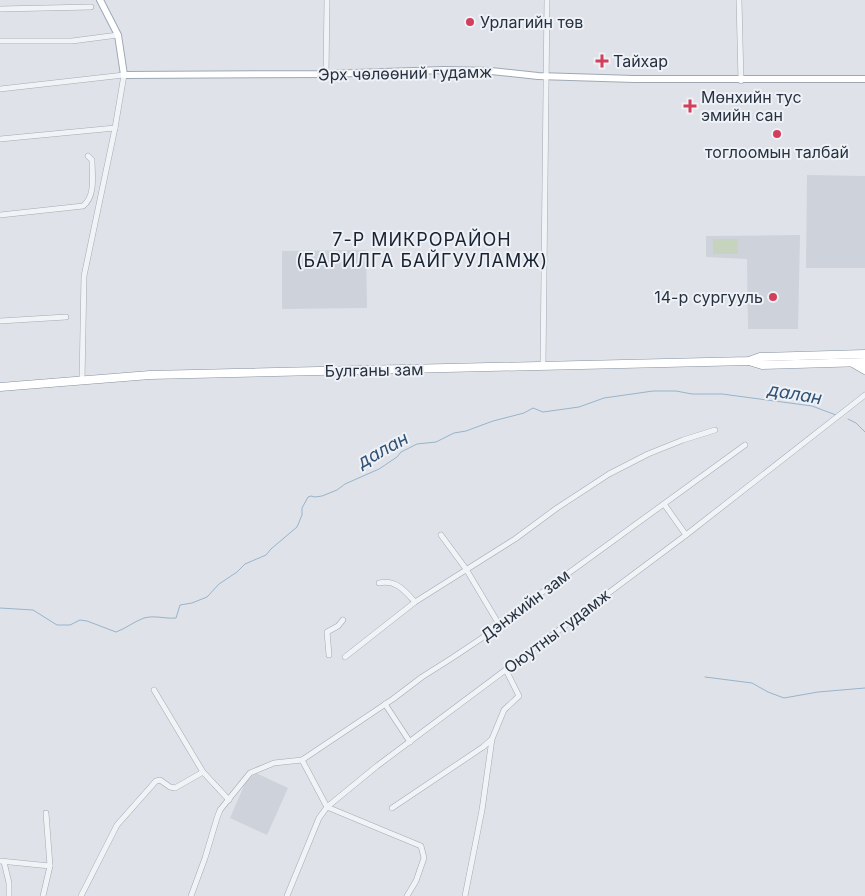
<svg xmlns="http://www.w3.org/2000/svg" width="865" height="896" viewBox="0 0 865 896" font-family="Inter,sans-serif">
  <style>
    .built { fill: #cdd2db }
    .green { fill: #c5d3bf }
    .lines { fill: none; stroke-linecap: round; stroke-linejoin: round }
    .stream { stroke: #98b3ca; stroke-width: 1 }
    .minor-casing { stroke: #a4aab3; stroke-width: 6 }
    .major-casing { stroke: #9ea8b5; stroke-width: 8 }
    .highway-casing { stroke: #8691a0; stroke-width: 9 }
    .minor { stroke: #f1f4f7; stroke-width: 5 }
    .major { stroke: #fff; stroke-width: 6 }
    .highway { stroke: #fff; stroke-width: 8 }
    .poi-dot { fill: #d23f5c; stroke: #eef2f6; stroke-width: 2 }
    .labels { text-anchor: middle; stroke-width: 4; stroke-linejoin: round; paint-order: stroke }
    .poi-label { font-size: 16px; fill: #273140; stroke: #eef2f6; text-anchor: start }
    .street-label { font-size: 16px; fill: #273140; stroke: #eef2f6 }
    .neighbourhood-label { font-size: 18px; letter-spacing: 1px; fill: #192231; stroke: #eef2f6 }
    .water-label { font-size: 18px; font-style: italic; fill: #305275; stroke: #eef2f6 }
  </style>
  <rect width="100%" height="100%" fill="#dfe3e9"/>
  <g class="built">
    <polygon points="807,175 865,176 865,268 806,268"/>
    <polygon points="800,235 798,329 748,329 747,259 706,257 706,236"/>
    <polygon points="366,250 367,308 282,309 282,251"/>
    <polygon points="256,773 288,788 267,835 230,818 246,781"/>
  </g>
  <rect class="green" x="713" y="239" width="25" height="15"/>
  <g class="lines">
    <g class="stream">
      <polyline points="848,419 856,423 865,432"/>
      <path d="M0,608L33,610L57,625H70L80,620L87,621L116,632C125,629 135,621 144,618C155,615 165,619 176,618L180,605L192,603L207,597L219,584L237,572L245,564L266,555L271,549L297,527L302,515V508L308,497L311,496L315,497L322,496L337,490L345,484L379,469L397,457L401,452L417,444L436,442L454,433L466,431L493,421L524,413L533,408L543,412L579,407L604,398L653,391H676L692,394H722L812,406L836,415"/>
      <polyline points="705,677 752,683 768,692 784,698 818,692 865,688"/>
    </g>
    <defs>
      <g id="minor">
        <polyline points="739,0 741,81"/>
        <polyline points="0,9 91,7"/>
        <polyline points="0,41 72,41 118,35"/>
        <polyline points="326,74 327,0"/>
        <polyline points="0,89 124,75 115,128 0,139"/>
        <path d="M0,215L83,206C96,196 92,175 92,160L88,156"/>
        <polyline points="0,321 66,317"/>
        <polyline points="543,365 547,0"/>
        <polyline points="82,381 84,276 115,128"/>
        <polyline points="664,504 686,535"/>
        <polyline points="441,535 466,569 500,626"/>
        <path d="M379,583C396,579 405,591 415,602"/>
        <polyline points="329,655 327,632 338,626 343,620"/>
        <polyline points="345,657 415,602 515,539 557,508 609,474 648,454 683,440 715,430"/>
        <polyline points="154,690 203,772 229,800"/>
        <polyline points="385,704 410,742"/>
        <polyline points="302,760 393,699 422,677 452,658 500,626 537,596 745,445"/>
        <polyline points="392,808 483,747 491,740"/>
        <polyline points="0,861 50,866"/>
        <polyline points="4,862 9,883 9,896"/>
        <polyline points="43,896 50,866 46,813"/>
        <polyline points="81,896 117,825 156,781 160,780 170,787 175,788 203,772"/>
        <polyline points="191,896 205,858 217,818 220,810 250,773 274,763 302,760 327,807 421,846 424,858 416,881 407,896"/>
        <polyline points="287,896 319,818 327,807 377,766 686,535 865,395"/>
        <polyline points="465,896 482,810 492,739 504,710 519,696 506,670"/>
      </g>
      <polyline id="major" points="100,0 118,35 124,75 326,74 444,70 491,71 538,76 634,79 865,79"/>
      <g id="highway">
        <polyline points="749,361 762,365 865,362"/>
        <polyline points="853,363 865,370"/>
        <polyline points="0,387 150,375 749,361 760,357 865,354"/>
      </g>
    </defs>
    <use href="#minor" class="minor-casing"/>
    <use href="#major" class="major-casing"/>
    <use href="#highway" class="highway-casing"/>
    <use href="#minor" class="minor"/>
    <use href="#major" class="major"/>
    <use href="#highway" class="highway"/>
  </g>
  <g class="poi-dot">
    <circle cx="470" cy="22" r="5"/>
    <path d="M599.5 53.5h5v5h5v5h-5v5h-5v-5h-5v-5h5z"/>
    <path d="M687.5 98.5h5v5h5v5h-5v5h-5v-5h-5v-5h5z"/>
    <circle cx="777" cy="134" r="5"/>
    <circle cx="773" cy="297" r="5"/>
  </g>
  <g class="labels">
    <g class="poi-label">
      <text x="480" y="28">Урлагийн төв</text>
      <text x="613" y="67">Тайхар</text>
      <text x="701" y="103">Мөнхийн тус<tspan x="701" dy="18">эмийн сан</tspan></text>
      <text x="777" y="158" text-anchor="middle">тоглоомын талбай</text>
      <text x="763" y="303" text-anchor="end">14-р сургууль</text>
    </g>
    <g class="street-label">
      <text transform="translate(405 73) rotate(-1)" y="6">Эрх чөлөөний гудамж</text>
      <text transform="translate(374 370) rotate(-1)" y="6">Булганы зам</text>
      <text transform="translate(525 605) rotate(-37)" y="6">Дэнжийн зам</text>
      <text transform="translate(557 631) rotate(-37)" y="6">Оюутны гудамж</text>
    </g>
    <g class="neighbourhood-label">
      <text x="422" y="246">7-Р МИКРОРАЙОН<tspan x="422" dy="21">(БАРИЛГА БАЙГУУЛАМЖ)</tspan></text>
    </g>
    <g class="water-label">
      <text transform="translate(795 394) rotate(10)" y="6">далан</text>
      <text transform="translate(383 450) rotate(-29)" y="6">далан</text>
    </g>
  </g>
</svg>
